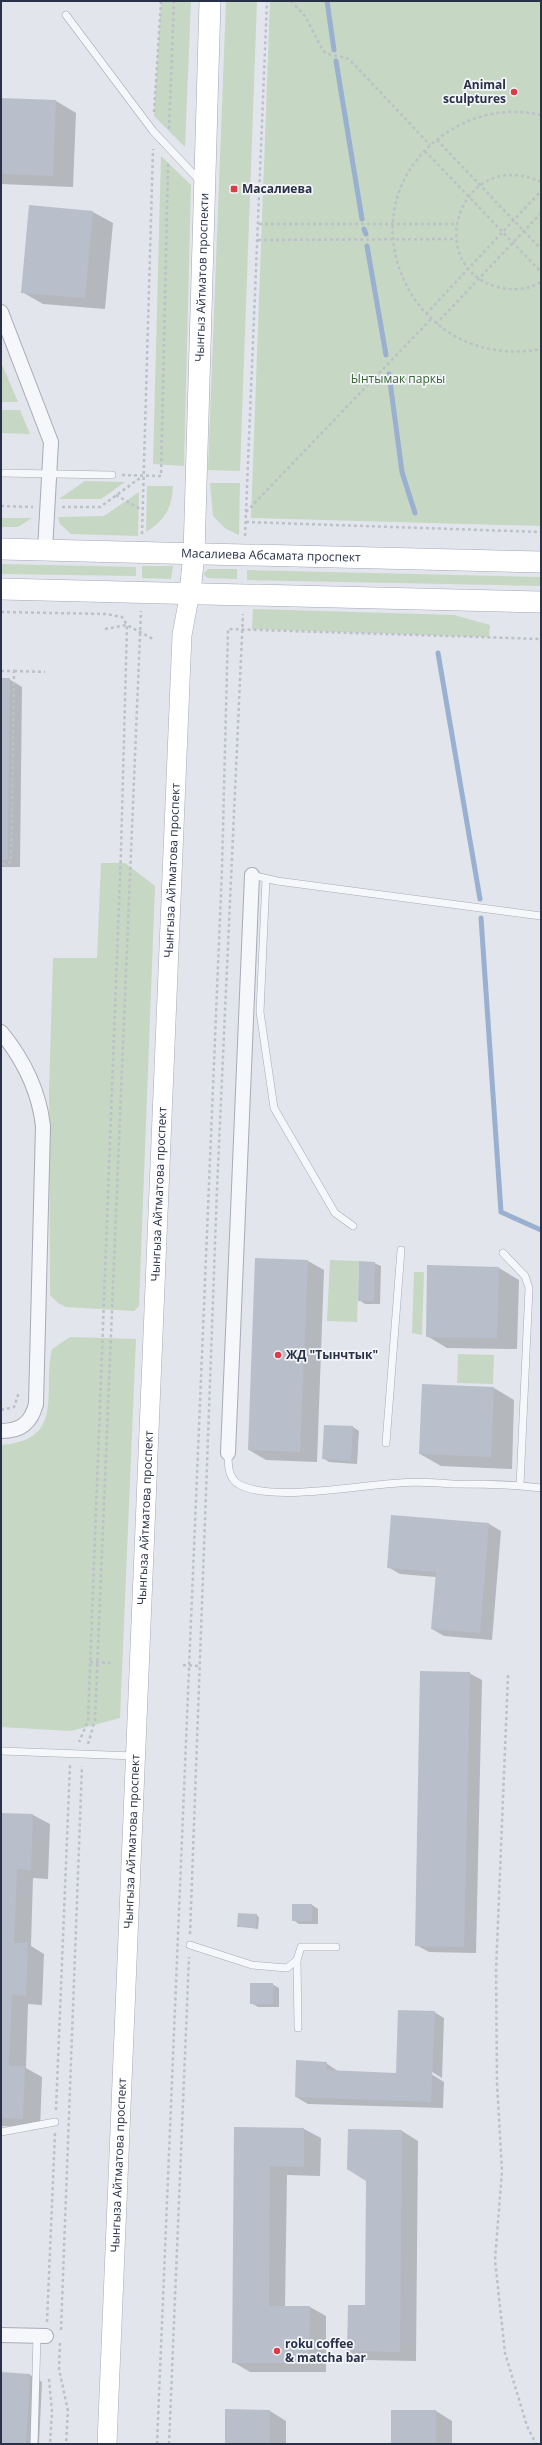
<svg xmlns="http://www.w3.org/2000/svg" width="542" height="2445" viewBox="0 0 542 2445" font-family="'Open Sans',sans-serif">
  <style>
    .green { fill: #c6d7c3 }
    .shadow { fill: #0003 }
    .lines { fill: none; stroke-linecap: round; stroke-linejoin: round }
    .stream { stroke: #9ab0d0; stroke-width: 5 }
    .building { fill: #b9becb }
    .service-casing { stroke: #a6abb7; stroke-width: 8 }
    .minor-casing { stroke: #a6abb7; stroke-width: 16 }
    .secondary-casing { stroke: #a6abb7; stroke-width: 20 }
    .primary-casing { stroke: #a0a8b9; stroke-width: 22 }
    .path { stroke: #bcc0c8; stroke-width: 2.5; stroke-dasharray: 3 3; stroke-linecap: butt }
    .service { stroke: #f6f7fa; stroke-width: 7 }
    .minor { stroke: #f6f7fa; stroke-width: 14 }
    .secondary { stroke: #fff; stroke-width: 19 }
    .primary { stroke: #fff; stroke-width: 21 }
    .poi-dot { fill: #dd3b46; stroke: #f3f5f9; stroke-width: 1.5 }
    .labels { text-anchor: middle; stroke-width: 3.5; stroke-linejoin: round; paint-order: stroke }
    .poi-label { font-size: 12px; font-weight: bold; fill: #283147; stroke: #f3f5f9; text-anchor: start }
    .street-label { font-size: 12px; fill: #283147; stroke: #f3f5f9 }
    .park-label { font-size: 12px; fill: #396434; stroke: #f3f5f9 }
  </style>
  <rect width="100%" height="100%" fill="#e2e5ec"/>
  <g class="green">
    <polygon points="161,1 191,1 185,147 154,116"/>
    <polygon points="226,1 257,1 240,471 208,470"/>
    <polygon points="270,1 541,1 541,526 251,518"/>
    <polygon points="161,156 191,185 184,466 153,464"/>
    <polygon points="1,362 18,402 1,402"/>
    <polygon points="1,410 20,410 30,434 1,433"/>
    <polygon points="85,481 125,482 101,499 59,499"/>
    <polygon points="210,483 240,483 239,535 226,529 213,516"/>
    <path d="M147,486H173C172,508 165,520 146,532Z"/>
    <polygon points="139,492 138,536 71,534 60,524 58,517 104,516"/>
    <polygon points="1,518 32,518 18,527 1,527"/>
    <polygon points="1,564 136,567 136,576 1,574"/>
    <polygon points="142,566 173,566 171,579 142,578"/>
    <polygon points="208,569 237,569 237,579 208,578 203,574"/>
    <polygon points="247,570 541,577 541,586 247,580"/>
    <polygon points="253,609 454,615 490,625 489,637 252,629"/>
    <polygon points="101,863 125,863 155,886 139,1306 134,1311 66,1307 58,1303 50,1295 49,1090 53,958 97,958"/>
    <polygon points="330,1260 359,1261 357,1322 327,1321"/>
    <polygon points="414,1272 424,1272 422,1335 412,1333"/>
    <path d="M70,1337L136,1339L120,1718L71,1731L1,1727V1445C66,1440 42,1393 52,1349Z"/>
    <polygon points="458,1354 494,1355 493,1384 457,1383"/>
  </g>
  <g class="shadow">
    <polygon points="1,99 56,101 76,113 73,187 1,184"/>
    <polygon points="93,212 113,223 105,309 43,304 22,292"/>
    <polygon points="1,679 9,679 22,687 20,867 1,867"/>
    <polygon points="308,1261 324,1270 317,1462 266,1460 249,1450"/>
    <polygon points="374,1263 381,1266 380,1304 365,1304 359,1300"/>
    <polygon points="499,1268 519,1280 517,1349 447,1348 427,1336"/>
    <polygon points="494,1388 514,1400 512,1469 441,1466 420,1454"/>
    <polygon points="353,1427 359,1431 357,1464 329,1462 323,1458"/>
    <polygon points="489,1524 501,1531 492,1640 444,1636 432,1629 436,1577 400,1574 388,1567"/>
    <polygon points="469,1673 482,1680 476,1953 429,1952 416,1945"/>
    <polygon points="1,1814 33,1815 50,1824 48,1879 33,1878 31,1946 44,1954 42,2005 28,2004 26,2068 42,2077 40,2128 1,2126"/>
    <polygon points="312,1905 318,1909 318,1924 299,1924 293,1920"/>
    <polygon points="256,1915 259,1917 258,1929 238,1926"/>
    <polygon points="272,1984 279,1988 279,2007 258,2007 251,2003"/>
    <polygon points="434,2012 444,2018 442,2078 429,2070 428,2072 444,2082 443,2108 308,2104 296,2097 326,2063 339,2072 397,2074"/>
    <polygon points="235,2128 304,2129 321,2138 320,2176 287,2175 285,2307 310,2307 326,2316 326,2372 250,2372 233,2362"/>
    <polygon points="402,2131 418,2141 416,2361 365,2360 348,2351 366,2306"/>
    <polygon points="1,2373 30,2375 42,2382 39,2444 1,2444"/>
    <polygon points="270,2411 286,2421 286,2444 226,2444"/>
    <polygon points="436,2411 452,2421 452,2444 392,2444"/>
  </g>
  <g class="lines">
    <g class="stream">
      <polyline points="327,1 334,50"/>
      <polyline points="336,61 362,219"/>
      <polyline points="364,229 366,234"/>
      <polyline points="367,246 386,355"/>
      <polyline points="389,374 402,472 415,513"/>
      <polyline points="438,653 480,899"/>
      <polyline points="481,918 501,1212 541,1230"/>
    </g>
  </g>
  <g class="building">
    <polygon points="1,98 56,100 53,176 1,174"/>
    <polygon points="29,205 93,211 85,298 21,293"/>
    <polygon points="1,678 10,678 8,860 1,860"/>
    <polygon points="255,1258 308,1260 300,1452 248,1450"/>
    <polygon points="359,1261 375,1262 374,1301 358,1301"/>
    <polygon points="427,1265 499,1267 497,1338 426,1337"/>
    <polygon points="422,1384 494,1387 491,1457 419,1454"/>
    <polygon points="324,1425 353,1426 351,1461 322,1459"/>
    <polygon points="391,1515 489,1523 480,1633 431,1629 436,1572 387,1568"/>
    <polygon points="420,1671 470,1672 464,1947 415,1946"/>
    <polygon points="1,1813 33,1814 31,1870 17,1869 14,1943 28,1943 26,1996 12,1995 9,2066 25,2066 23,2119 1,2118"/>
    <rect x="292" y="1904" width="20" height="17"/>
    <polygon points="238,1913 257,1914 256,1928 237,1927"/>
    <rect x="250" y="1983" width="23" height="21"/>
    <polygon points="398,2010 435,2011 431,2102 295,2097 296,2060 327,2062 326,2070 396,2073"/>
    <polygon points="234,2127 304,2128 304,2167 270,2166 269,2306 310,2306 309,2363 232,2363"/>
    <polygon points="348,2129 402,2130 400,2352 347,2351 348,2305 365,2305 366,2181 347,2169"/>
    <polygon points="1,2372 30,2374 26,2444 1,2444"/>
    <polygon points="225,2409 270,2410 270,2444 225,2444"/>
    <rect x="391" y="2410" width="45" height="34"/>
  </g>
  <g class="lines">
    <defs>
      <g id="service">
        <polyline points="66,15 153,131 200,181"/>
        <polyline points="1,473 112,475"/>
        <polyline points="252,875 277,881 541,916"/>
        <polyline points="266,879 260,1012 274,1108 335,1213 353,1226"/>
        <polyline points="503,1253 525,1276 529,1288 520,1485"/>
        <polyline points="386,1443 401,1250"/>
        <path d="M228,1453C228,1465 228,1479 240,1485C274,1502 359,1485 399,1483C417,1481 435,1483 453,1484C483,1484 512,1484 541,1488"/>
        <polyline points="1,1751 135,1756"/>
        <polyline points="190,1945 252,1965 287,1968 297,1960 301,1947 336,1947"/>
        <polyline points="297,1960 298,2028"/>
        <polyline points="1,2132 55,2122"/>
        <polyline points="34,2444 37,2336"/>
      </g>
      <g id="minor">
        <polyline points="1,312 51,442 45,550"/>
        <path d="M1,1032C23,1059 39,1091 43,1126L36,1404C31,1423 21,1431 1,1431"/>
        <polyline points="228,1453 252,875"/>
        <polyline points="1,2335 46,2336"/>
      </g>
      <g id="secondary">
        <path id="s1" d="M107,2444L182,635L190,592"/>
      </g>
      <g id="primary">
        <path id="s2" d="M1,549L541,562"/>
        <polyline points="1,589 541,602"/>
        <path id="s3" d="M190,592L194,554L210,1"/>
      </g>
    </defs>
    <use href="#service" class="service-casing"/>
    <use href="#minor" class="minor-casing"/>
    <use href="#secondary" class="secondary-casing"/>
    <use href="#primary" class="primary-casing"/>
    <g class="path">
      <path d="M291,1L305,16L323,51C331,57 341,55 350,60L430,145"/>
      <polyline points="154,112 161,1"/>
      <path d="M541,115C510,108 478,113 451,130C335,201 406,374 541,349"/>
      <polyline points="169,129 174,1"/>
      <polyline points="437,140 541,249"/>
      <polyline points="425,151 541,272"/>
      <path d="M541,182C462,145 420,264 497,287C512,291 527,290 541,282"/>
      <polyline points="259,224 456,224"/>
      <polyline points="258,240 456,239"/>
      <polyline points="426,314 541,191"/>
      <polyline points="436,324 541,213"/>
      <polyline points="122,475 161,476 168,164"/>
      <polyline points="116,495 142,510"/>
      <polyline points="1,506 33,507"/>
      <polyline points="62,507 100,507 143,476"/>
      <polyline points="246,512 431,319"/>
      <polyline points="246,522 541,532"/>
      <polyline points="142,534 153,149"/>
      <polyline points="245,536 267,1"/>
      <polyline points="1,612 106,614 122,617 127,625 121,851 88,1721 79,1742"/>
      <polyline points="105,629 127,625 153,639"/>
      <polyline points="1,671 14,671 11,862 1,864"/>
      <polyline points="14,671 45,672"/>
      <polyline points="1,1410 14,1407 19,1392"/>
      <polyline points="90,1662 110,1663"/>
      <polyline points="183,1665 200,1666"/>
      <polyline points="508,1675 496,1971 497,2083 502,2171 495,2260 505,2353 527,2426 536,2444"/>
      <polyline points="88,1744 95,1720 141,611"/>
      <polyline points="190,1934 217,1189 243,614"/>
      <polyline points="56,2110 70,1765"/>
      <polyline points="47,2322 55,2133"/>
      <polyline points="61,2330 82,1766"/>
      <polyline points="60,2343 59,2369 68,2411 66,2444"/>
      <polyline points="49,2379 52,2412 50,2444"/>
      <polyline points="157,2444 222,869 228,629 541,639"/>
      <polyline points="169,2444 189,1957"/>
    </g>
    <use href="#service" class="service"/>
    <use href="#minor" class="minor"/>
    <use href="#secondary" class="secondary"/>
    <use href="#primary" class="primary"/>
  </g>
  <g class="poi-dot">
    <circle cx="514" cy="92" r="4"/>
    <rect x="230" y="185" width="8" height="8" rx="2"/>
    <circle cx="278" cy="1355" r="4"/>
    <circle cx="277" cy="2351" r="4"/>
  </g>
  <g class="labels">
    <g class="poi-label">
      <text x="506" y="89" text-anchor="end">Animal<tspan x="506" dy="14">sculptures</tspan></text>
      <text x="242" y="193">Масалиева</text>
      <text x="286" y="1359">ЖД "Тынчтык"</text>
      <text x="285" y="2348">roku coffee<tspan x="285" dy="14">&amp; matcha bar</tspan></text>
    </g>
    <g class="street-label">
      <text dy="4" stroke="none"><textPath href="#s3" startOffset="315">Чынгыз Айтматов проспекти</textPath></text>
      <text dy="4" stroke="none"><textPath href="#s2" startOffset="270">Масалиева Абсамата проспект</textPath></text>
      <text dy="4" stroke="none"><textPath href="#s1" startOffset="1575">Чынгыза Айтматова проспект</textPath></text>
      <text dy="4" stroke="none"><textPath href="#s1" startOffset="1251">Чынгыза Айтматова проспект</textPath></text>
      <text dy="4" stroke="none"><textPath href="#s1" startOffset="927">Чынгыза Айтматова проспект</textPath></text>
      <text dy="4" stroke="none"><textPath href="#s1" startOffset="603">Чынгыза Айтматова проспект</textPath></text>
      <text dy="4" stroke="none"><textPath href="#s1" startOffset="279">Чынгыза Айтматова проспект</textPath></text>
    </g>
    <g class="park-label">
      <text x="398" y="383">Ынтымак паркы</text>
    </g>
  </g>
  <rect width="542" height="2445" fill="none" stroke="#283147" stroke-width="4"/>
</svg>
